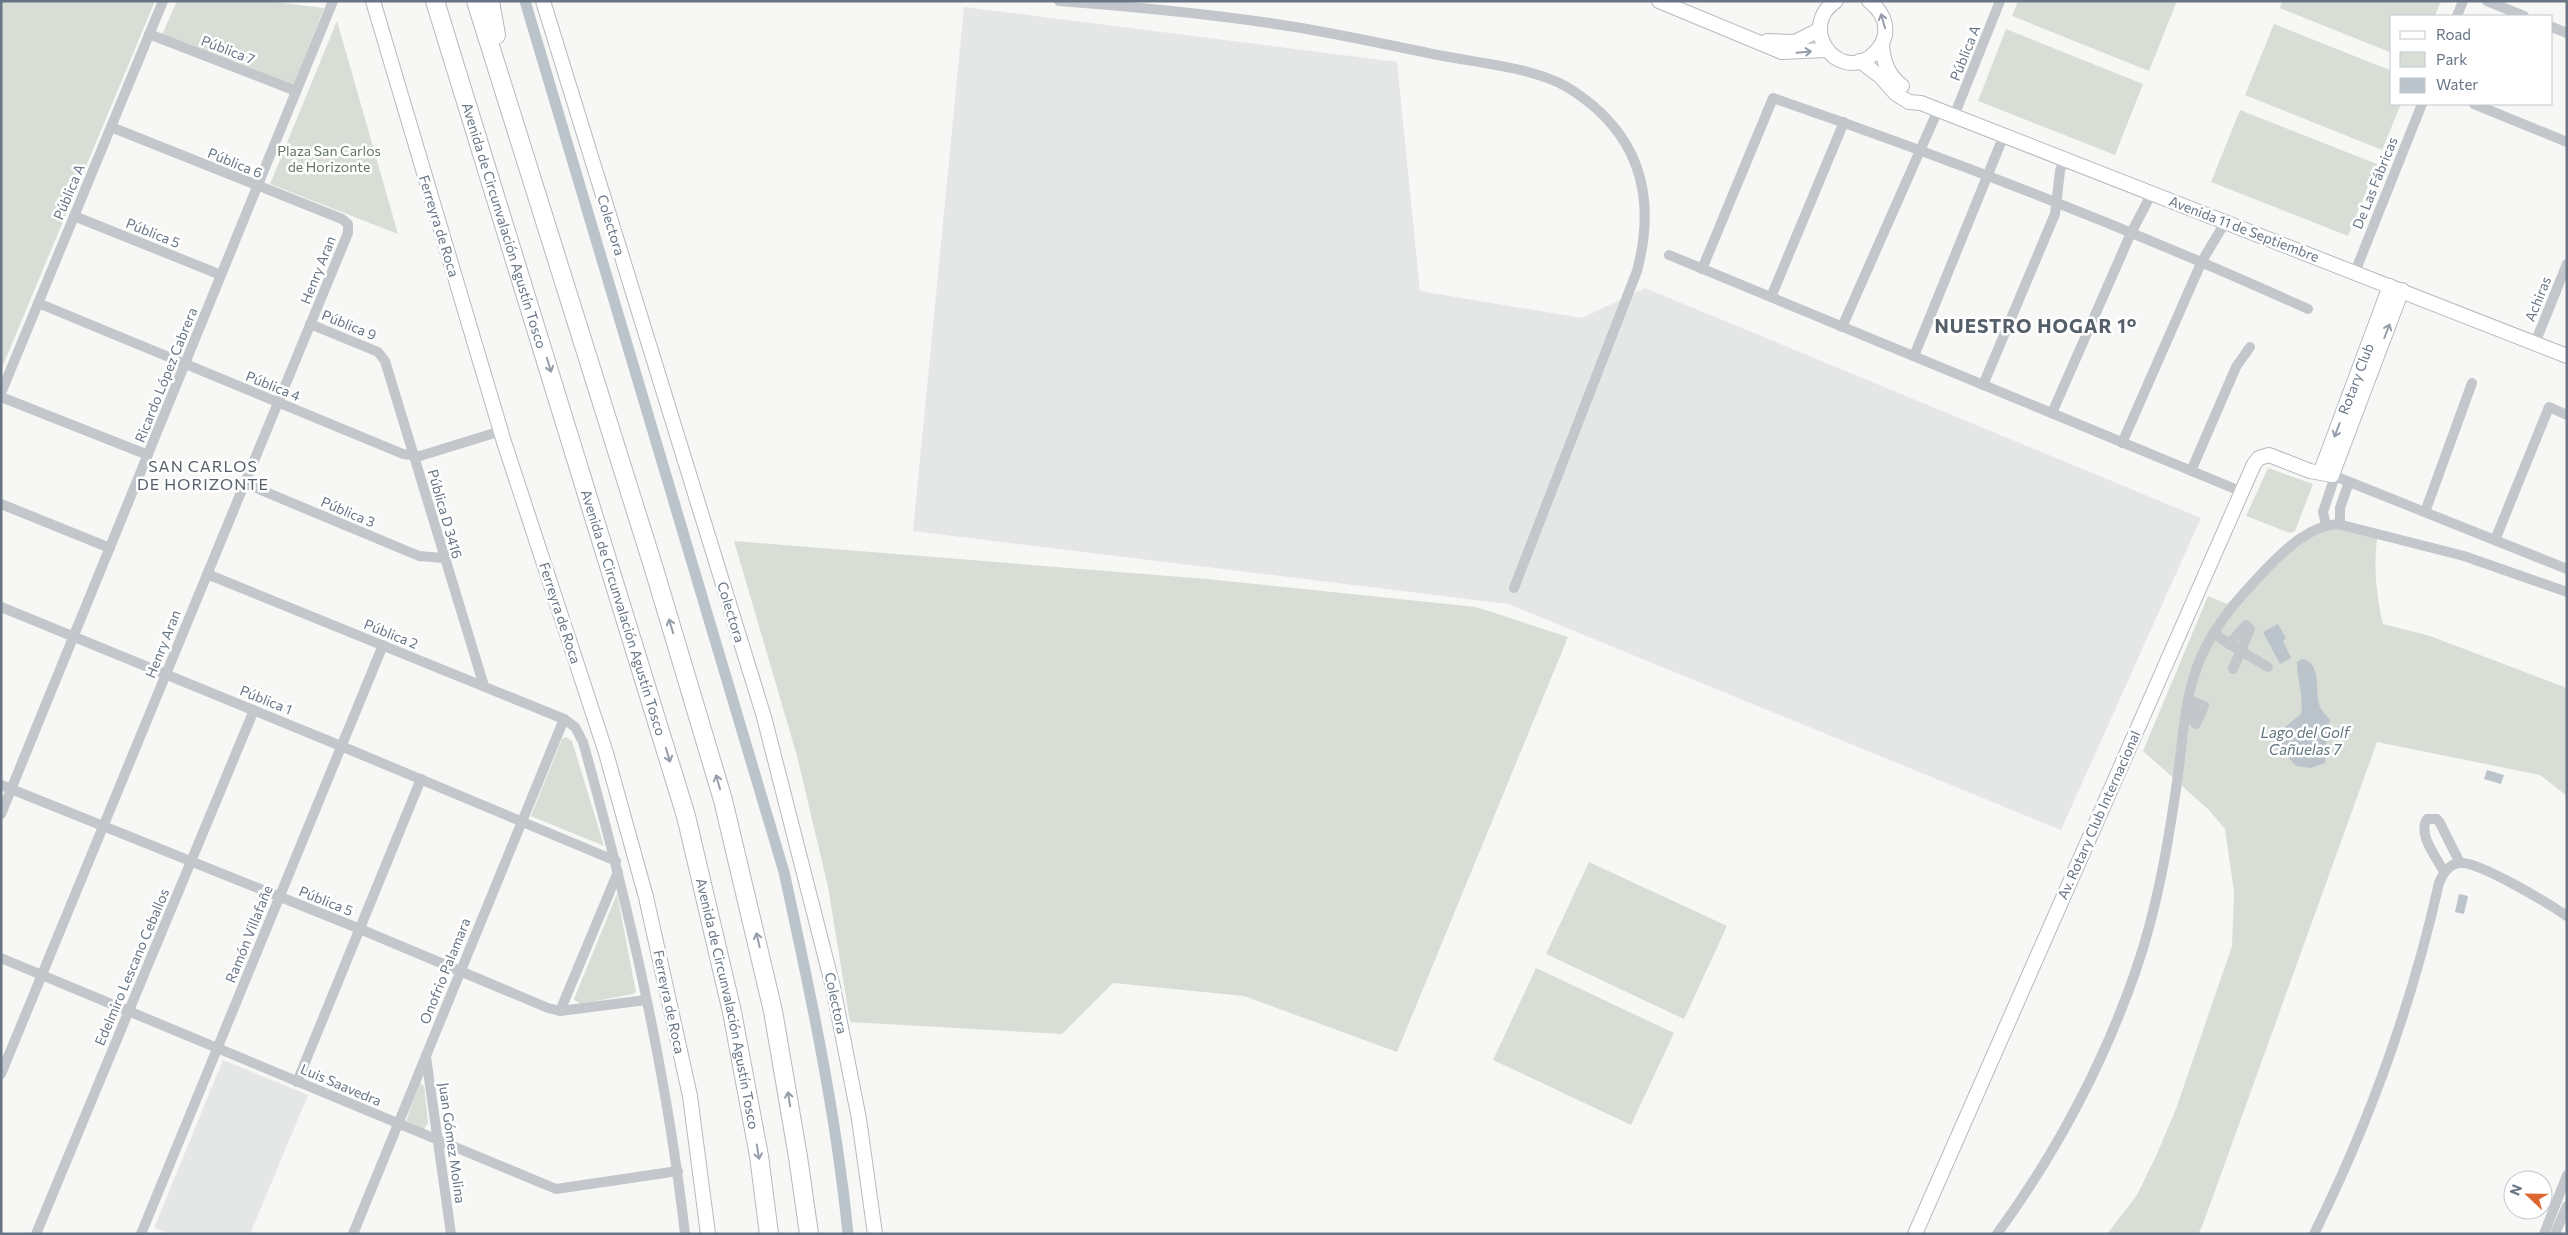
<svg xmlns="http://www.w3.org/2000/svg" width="2568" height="1235" viewBox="0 0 2568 1235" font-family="Commissioner,sans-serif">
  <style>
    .built { fill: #e5e6e6 }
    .green { fill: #d8ded6 }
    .water { fill: #bbc4ca }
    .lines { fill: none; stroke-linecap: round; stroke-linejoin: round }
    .canal { stroke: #bbc4ca; stroke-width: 11 }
    .secondary-casing { stroke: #b5babf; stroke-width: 16 }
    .highway-casing { stroke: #b6b9bc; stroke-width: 20 }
    .street { stroke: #c3c6ca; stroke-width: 10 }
    .secondary { stroke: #fff; stroke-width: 14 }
    .highway { stroke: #fff; stroke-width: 18 }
    .oneway { stroke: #959eaa }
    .labels { text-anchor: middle; stroke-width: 5; stroke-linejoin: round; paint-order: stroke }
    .street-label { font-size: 14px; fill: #677585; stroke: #fff }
    .park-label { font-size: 14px; fill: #657762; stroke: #fff }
    .water-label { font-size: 15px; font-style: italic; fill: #637680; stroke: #fff }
    .quarter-label { font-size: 16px; letter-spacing: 1px; fill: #555f6a; stroke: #fff }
    .district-label { font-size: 19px; font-weight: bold; letter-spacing: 1px; fill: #555f6a; stroke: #fff }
  </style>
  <rect width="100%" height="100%" fill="#f7f7f5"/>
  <g class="built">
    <polygon points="964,7 1397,62 1420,291 1582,318 1645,288 2201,518 2061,830 1508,604 913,531"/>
    <polygon points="223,1060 308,1095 250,1234 169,1234 154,1228"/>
  </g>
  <g class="green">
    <polygon points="1,1 155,1 1,370"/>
    <polygon points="177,1 267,1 324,8 293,87 162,35"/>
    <polygon points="2018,1 2177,1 2149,71 2012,16"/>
    <polygon points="2282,1 2441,1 2435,16 2392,16 2392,53 2280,8"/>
    <polygon points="337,21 398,234 270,184"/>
    <polygon points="2274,24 2392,71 2392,104 2401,104 2382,150 2245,95"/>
    <polygon points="2006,29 2143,84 2115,155 1978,101"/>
    <polygon points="2240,110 2377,164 2348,236 2211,182"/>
    <polygon points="2268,468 2313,484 2295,531 2290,533 2246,516"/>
    <path d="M2326,525L2378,533C2373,563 2376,595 2383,624L2430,636L2567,688V796L2540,775L2377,742L2203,1224L2198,1234H2107L2137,1195L2156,1156L2176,1109L2232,946L2234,891L2225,829L2209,810L2143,751L2208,596L2227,604L2277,558Z"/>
    <polygon points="734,541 1207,579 1476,607 1568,637 1397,1052 1244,996 1113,983 1062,1034 850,1022 828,887 797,756"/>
    <polygon points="566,737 572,741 604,846 531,816 562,739"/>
    <polygon points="1589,862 1727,926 1684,1019 1546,954"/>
    <polygon points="617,894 636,992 633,994 580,1004 574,999"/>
    <polygon points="1536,968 1674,1033 1631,1125 1493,1060"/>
    <polygon points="420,1083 424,1086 428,1123 424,1129 410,1124 406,1121"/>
  </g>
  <g class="water">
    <polygon points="2278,624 2286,638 2283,641 2291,658 2280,664 2263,632"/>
    <path d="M2302,659C2322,663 2315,689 2319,704C2321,711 2326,714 2330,720L2327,731L2325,763L2311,768L2296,766L2287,756L2278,751L2274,741L2280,731L2301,714C2304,697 2297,680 2297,662Z"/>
    <polygon points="2487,770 2504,775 2501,784 2484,779"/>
    <polygon points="2459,894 2468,896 2464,914 2455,912"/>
  </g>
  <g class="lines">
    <path class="canal" d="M525,1L784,872C810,991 836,1112 848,1234"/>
    <defs>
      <g id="secondary">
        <polyline points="373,1 504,442 606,753 646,897 690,1096 708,1234"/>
        <polyline points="543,1 764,717 833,987 859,1119 875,1234"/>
        <polyline points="1659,1 1782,52 1826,50"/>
        <path d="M1836,1C1798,26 1835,81 1870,57C1878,51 1883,44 1885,35C1887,21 1880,9 1869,1"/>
        <polyline points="1767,41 1795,42 1819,30"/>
        <path d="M1882,44C1883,62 1888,75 1902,86"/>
        <polyline points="1860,61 1881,77 1896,94 1909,102 1921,103 1954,116 2567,356"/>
        <polyline points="2321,471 2390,286"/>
        <polyline points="1915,1234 2254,464 2259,458 2269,455 2310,471 2332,475 2402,290"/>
      </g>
      <g id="highway">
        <path id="s1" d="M435,1L686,816L732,1012L759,1156L769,1234"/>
        <polyline points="476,1 654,569 723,800 773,1011 798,1157 809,1234"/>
        <polyline points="490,1 496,35"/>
      </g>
    </defs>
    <use href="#secondary" class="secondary-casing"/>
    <use href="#highway" class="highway-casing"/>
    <g class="street">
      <path d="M1059,1C1137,7 1217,14 1295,27C1344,35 1393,46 1443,56C1480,63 1534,68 1567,87C1637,130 1658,192 1637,271L1514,588"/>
      <polyline points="2487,1 2524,16"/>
      <polyline points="2457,16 2463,1"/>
      <polyline points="2552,27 2567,33"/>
      <polyline points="149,34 296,91"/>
      <polyline points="2474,104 2567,142"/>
      <polyline points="1954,116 2000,1"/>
      <polyline points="74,216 221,275"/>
      <polyline points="1669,255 2240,491"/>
      <path d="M1702,269L1773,98C1954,160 2133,230 2308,309"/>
      <polyline points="2355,272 2422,104"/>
      <polyline points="1771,297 1844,122"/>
      <polyline points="38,303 403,454 420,456 501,431"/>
      <polyline points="310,324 378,352 385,361 484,686"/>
      <polyline points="1842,327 1938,110"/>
      <polyline points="2535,343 2567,264"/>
      <polyline points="1914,356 2004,135"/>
      <polyline points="1983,385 2055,214 2060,171 2064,159"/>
      <polyline points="1,393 163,1"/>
      <polyline points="1,397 148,455"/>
      <polyline points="2052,413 2131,233 2152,193"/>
      <polyline points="2122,443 2202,261 2226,221"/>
      <polyline points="2191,471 2236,367 2250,347"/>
      <polyline points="2332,475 2567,569"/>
      <polyline points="244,483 419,556 443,558"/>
      <polyline points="1,504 110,548"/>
      <polyline points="2425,512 2472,383"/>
      <polyline points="2326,525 2323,512 2335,476"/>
      <polyline points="2340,525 2340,508 2349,482"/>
      <polyline points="2495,540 2549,407 2567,415"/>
      <path d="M207,574L564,719L575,727L583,742C628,903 666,1067 685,1234"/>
      <polyline points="1,607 341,746 616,861"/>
      <polyline points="2214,633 2229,644 2268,667"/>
      <polyline points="2229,644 2246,625 2250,629 2233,669"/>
      <polyline points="2189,700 2204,706 2196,724 2194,722 2196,703"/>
      <polyline points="1,785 360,929 548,1008 560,1011 646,1000"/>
      <polyline points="1,814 333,1"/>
      <path d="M2444,872C2437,858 2417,834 2427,819H2437L2440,823L2460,863"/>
      <polyline points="1,958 556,1189 678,1171"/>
      <polyline points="560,1011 618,872"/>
      <polyline points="426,1057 451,1234"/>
      <polyline points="1,1074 348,233 348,224 342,219 111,127"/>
      <polyline points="297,1082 421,779"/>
      <polyline points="36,1234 254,710"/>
      <polyline points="141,1234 383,645"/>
      <polyline points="353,1234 564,719"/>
      <path d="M1997,1234C2056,1153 2103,1065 2136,970C2157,909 2168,845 2177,782C2183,741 2184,695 2201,657C2216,622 2243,593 2269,566C2288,547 2310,526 2338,524L2464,556L2567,592"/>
      <path d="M2314,1234C2369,1123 2412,1004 2439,883C2443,874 2448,864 2460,863C2479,861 2549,904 2567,916"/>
      <polyline points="2544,1234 2567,1175"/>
      <polyline points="2555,1234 2567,1206"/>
    </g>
    <use href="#secondary" class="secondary"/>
    <use href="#highway" class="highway"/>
  </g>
  <defs><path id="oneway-shaft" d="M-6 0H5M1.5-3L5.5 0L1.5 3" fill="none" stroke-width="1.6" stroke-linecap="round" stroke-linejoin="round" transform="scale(1.25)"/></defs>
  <g class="oneway">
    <use href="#oneway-shaft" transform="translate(1883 21) rotate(-106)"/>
    <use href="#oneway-shaft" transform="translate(1804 52) rotate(-5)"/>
    <use href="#oneway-shaft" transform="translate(2387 331) rotate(-69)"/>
    <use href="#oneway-shaft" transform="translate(549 365) rotate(73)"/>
    <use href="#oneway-shaft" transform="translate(2337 430) rotate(111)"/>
    <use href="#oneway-shaft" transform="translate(671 626) rotate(-107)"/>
    <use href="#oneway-shaft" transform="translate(668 755) rotate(73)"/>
    <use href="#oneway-shaft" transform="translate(718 782) rotate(-106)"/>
    <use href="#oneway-shaft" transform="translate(758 940) rotate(-103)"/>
    <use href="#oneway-shaft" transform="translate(789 1099) rotate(-99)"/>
    <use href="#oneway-shaft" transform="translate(758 1152) rotate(81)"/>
  </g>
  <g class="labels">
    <g class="street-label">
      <text transform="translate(228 50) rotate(21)" y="5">Pública 7</text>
      <text transform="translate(1965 53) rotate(-68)" y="5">Pública A</text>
      <text transform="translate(235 163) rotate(22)" y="5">Pública 6</text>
      <text transform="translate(2375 183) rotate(-68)" y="5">De Las Fábricas</text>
      <text transform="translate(69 192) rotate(-67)" y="5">Pública A</text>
      <text dy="5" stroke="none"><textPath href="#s1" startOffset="235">Avenida de Circunvalación Agustín Tosco</textPath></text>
      <text transform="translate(611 225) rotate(73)" y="5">Colectora</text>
      <text transform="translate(439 226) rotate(73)" y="5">Ferreyra de Roca</text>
      <text transform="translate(2244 229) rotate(21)" y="5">Avenida 11 de Septiembre</text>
      <text transform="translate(153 233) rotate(22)" y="5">Pública 5</text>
      <text transform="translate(318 270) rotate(-68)" y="5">Henry Aran</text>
      <text transform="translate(2538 299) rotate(-68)" y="5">Achiras</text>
      <text transform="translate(349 325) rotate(22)" y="5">Pública 9</text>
      <text transform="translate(166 375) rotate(-68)" y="5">Ricardo López Cabrera</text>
      <text transform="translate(2356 379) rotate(-69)" y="5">Rotary Club</text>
      <text transform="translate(273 386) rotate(22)" y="5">Pública 4</text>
      <text transform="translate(348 512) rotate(23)" y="5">Pública 3</text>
      <text transform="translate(445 514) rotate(74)" y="5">Pública D 3416</text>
      <text dy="5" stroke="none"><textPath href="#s1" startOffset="640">Avenida de Circunvalación Agustín Tosco</textPath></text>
      <text transform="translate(731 612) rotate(73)" y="5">Colectora</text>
      <text transform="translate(560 613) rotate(72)" y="5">Ferreyra de Roca</text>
      <text transform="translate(391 634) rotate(22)" y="5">Pública 2</text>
      <text transform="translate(163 644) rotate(-68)" y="5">Henry Aran</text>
      <text transform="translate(266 700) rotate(22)" y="5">Pública 1</text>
      <text transform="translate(2099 815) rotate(-66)" y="5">Av. Rotary Club Internacional</text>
      <text transform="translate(326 901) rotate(22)" y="5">Pública 5</text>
      <text transform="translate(249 934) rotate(-68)" y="5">Ramón Villafañe</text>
      <text transform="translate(132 967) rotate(-67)" y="5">Edelmiro Lescano Ceballos</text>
      <text transform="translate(445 971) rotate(-68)" y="5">Onofrio Palamara</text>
      <text transform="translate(669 1002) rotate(78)" y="5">Ferreyra de Roca</text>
      <text dy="5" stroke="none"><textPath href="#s1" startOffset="1045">Avenida de Circunvalación Agustín Tosco</textPath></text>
      <text transform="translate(836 1003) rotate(78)" y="5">Colectora</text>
      <text transform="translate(341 1085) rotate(23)" y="5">Luis Saavedra</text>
      <text transform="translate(452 1143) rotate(82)" y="5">Juan Gómez Molina</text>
    </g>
    <g class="park-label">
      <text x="329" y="156">Plaza San Carlos<tspan x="329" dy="16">de Horizonte</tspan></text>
    </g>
    <g class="water-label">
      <text x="2305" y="738">Lago del Golf<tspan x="2305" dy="17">Cañuelas 7</tspan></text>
    </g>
    <g class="quarter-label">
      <text x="203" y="472">SAN CARLOS<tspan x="203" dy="18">DE HORIZONTE</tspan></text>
    </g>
    <g class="district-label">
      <text x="2036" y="333">NUESTRO HOGAR 1°</text>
    </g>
  </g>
  <rect width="2568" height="1235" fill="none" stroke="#677585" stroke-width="5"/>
  <rect x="2390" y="15" width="162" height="90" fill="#ffffff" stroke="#c2c8ce"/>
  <rect x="2400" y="31" width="25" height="8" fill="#ffffff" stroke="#c2c8ce"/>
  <text x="2436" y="40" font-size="15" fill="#677585">Road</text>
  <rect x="2400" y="52" width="25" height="15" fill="#d8ded6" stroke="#c2c8ce"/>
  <text x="2436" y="65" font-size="15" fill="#677585">Park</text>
  <rect x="2400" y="78" width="25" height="15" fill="#bbc4ca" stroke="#c2c8ce"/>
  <text x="2436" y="90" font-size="15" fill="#677585">Water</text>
  <g transform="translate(2528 1195) rotate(292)"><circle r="24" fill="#ffffff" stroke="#c2c8ce"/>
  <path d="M0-4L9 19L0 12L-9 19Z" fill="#dd672f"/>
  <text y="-8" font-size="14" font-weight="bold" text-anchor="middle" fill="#677585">N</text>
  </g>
</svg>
